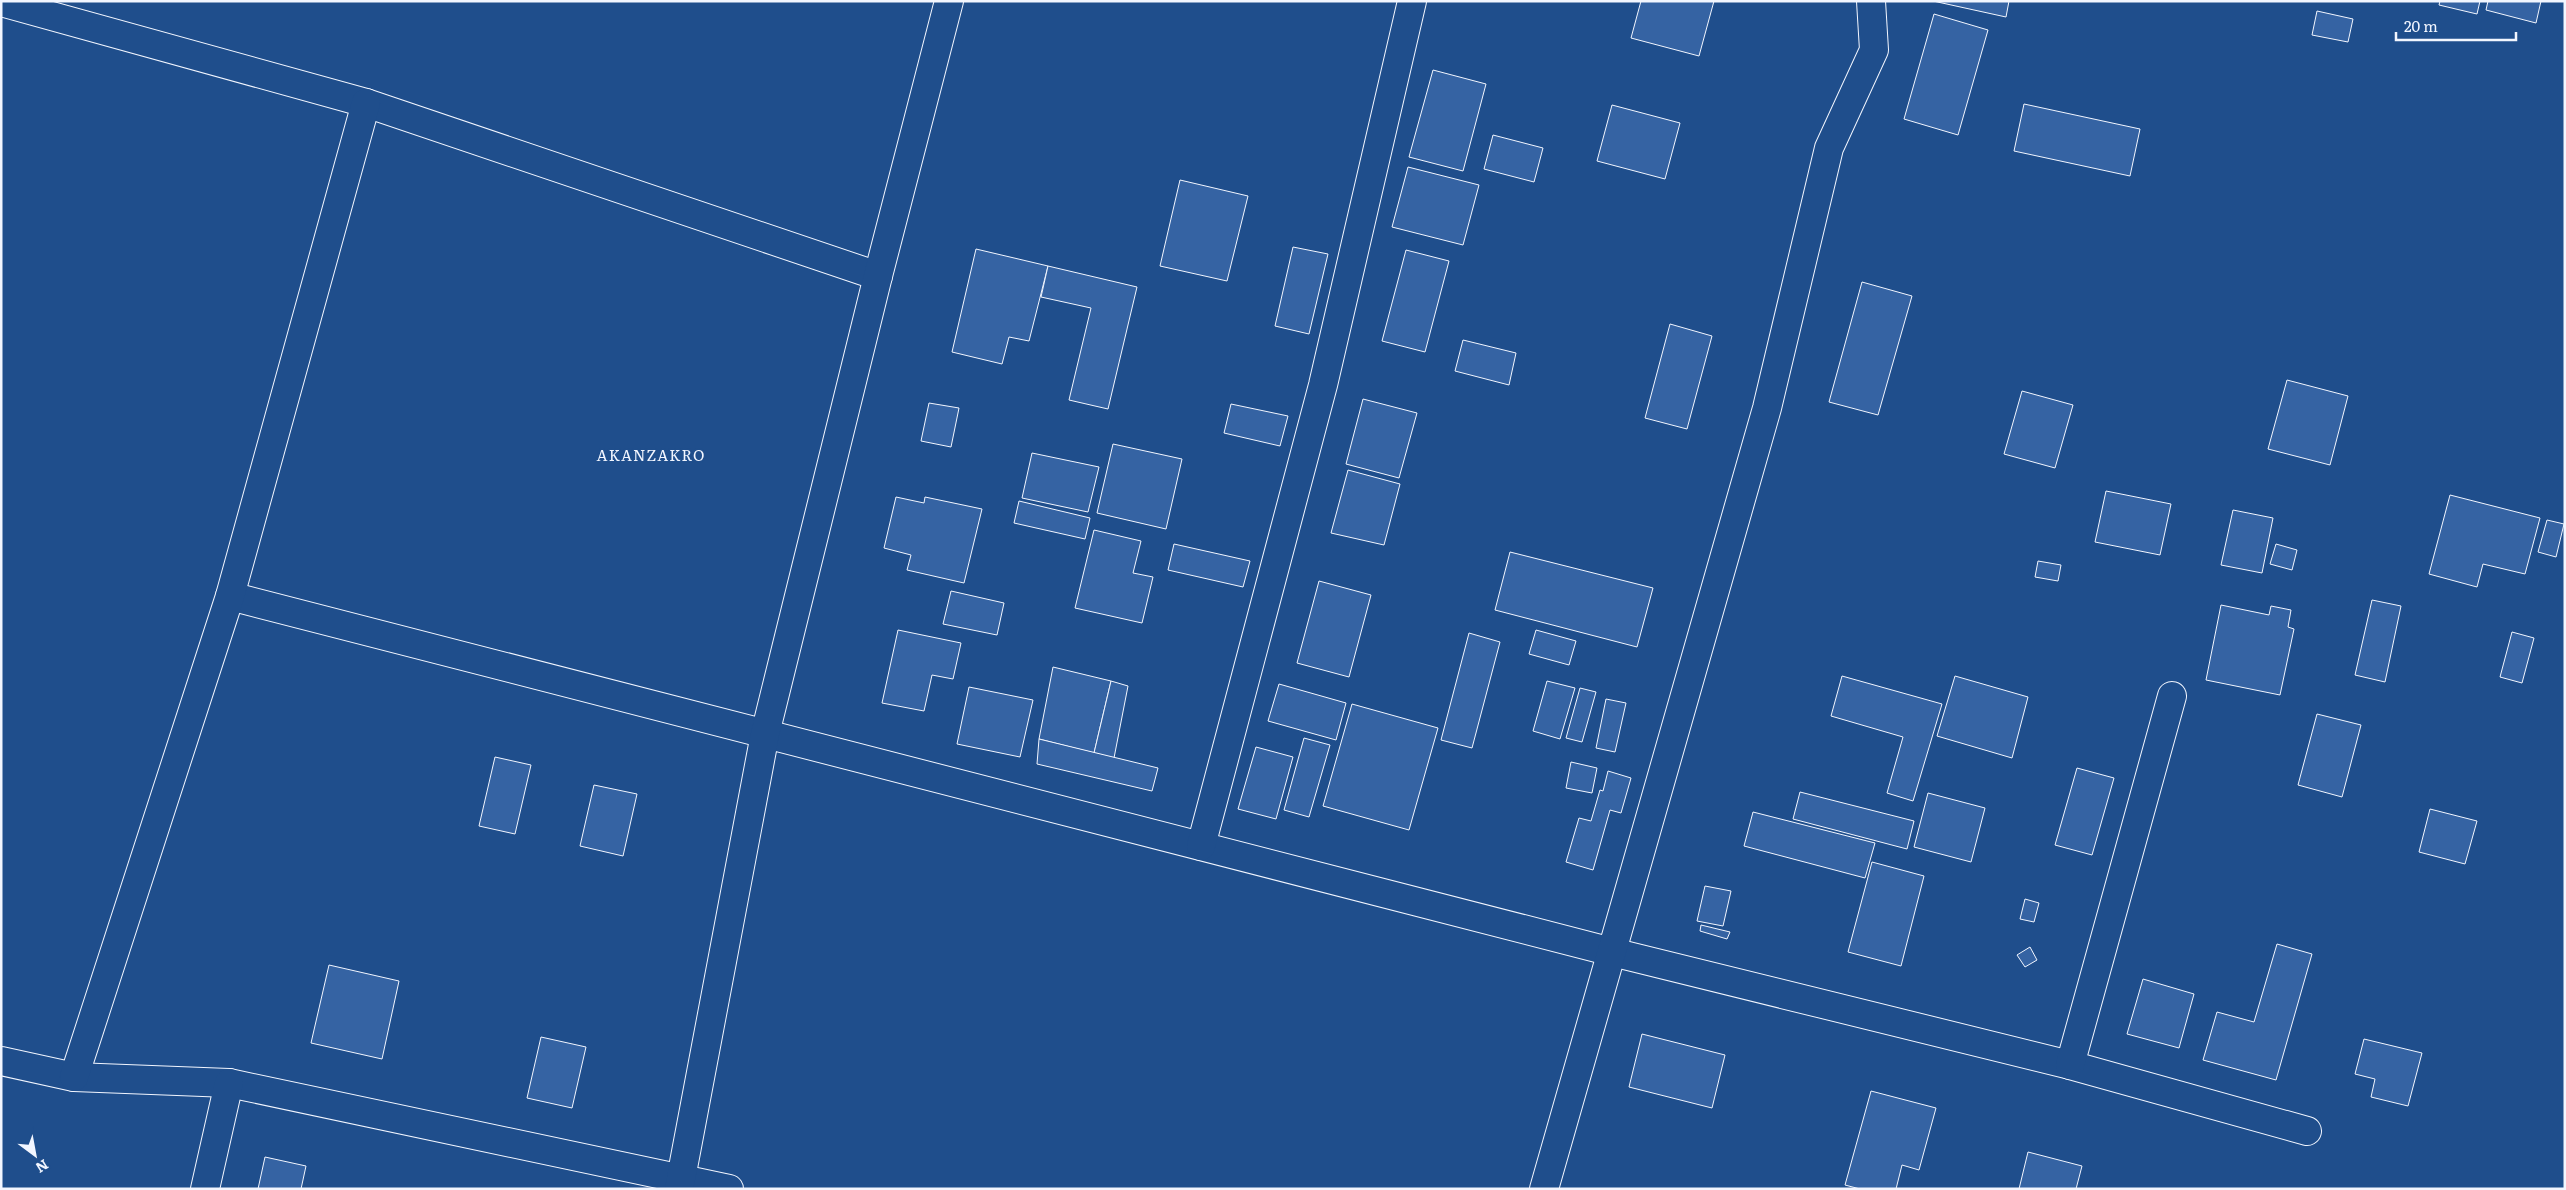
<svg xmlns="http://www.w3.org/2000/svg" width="2566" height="1190" viewBox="0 0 2566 1190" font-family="Literata,serif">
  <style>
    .building { fill: #3563a3; stroke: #f2f6ff }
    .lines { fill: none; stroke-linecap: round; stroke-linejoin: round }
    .minor-casing { stroke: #f2f6ff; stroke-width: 30 }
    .minor { stroke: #1f4e8c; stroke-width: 28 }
    .labels { text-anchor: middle; stroke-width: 4; stroke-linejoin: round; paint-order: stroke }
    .quarter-label { font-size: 15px; letter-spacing: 1px; fill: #f2f6ff; stroke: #1f4e8c }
  </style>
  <rect width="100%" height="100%" fill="#1f4e8c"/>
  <g class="building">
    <polygon points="1641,1 1714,1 1699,56 1631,38"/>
    <polygon points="1933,1 2009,1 2006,17"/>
    <polygon points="2440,1 2480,1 2477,14 2439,5"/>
    <polygon points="2488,1 2541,1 2536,23 2486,10"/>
    <polygon points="2317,11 2353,19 2348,42 2312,35"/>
    <polygon points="1934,14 1988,30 1958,135 1904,119"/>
    <polygon points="1433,70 1486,84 1463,171 1409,157"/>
    <polygon points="2024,104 2140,129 2130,176 2014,151"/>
    <polygon points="1612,105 1680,123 1665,179 1597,161"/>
    <polygon points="1493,135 1543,148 1534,182 1484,169"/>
    <polygon points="1408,167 1479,185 1463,245 1392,227"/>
    <polygon points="1180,180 1248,196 1227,281 1160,266"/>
    <polygon points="1293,247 1328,254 1309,334 1275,326"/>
    <polygon points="976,249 1048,266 1029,341 1009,337 1002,364 952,352"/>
    <polygon points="1406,250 1449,261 1425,352 1382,341"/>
    <polygon points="1048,266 1137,287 1108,409 1069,400 1091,308 1041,297"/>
    <polygon points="1862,282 1912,296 1878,415 1829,402"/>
    <polygon points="1670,324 1712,336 1687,429 1645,418"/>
    <polygon points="1463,340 1516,353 1509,385 1455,371"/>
    <polygon points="2287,380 2348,396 2330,465 2268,449"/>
    <polygon points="2022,391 2073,405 2055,468 2004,454"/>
    <polygon points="1363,399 1417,413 1399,478 1346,464"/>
    <polygon points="929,403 959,408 951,447 921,441"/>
    <polygon points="1231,404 1288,416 1280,446 1224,433"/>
    <polygon points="1113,444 1182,459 1166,529 1097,513"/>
    <polygon points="1032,453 1099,467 1088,512 1022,498"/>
    <polygon points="1348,470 1400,484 1384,545 1331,533"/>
    <polygon points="2106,491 2171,504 2160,555 2095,542"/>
    <polygon points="2450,495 2540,518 2525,574 2483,564 2477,587 2429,574"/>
    <polygon points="896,497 924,503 925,497 982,509 964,583 907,570 911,555 884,548"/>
    <polygon points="1019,501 1090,518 1085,539 1014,523"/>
    <polygon points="2233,510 2273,518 2262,573 2221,565"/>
    <polygon points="2547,520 2564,524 2556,557 2538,552"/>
    <polygon points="1094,530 1141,541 1133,573 1153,577 1142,623 1075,608"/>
    <polygon points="1174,544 1250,561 1243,587 1168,570"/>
    <polygon points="2276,544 2297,550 2292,570 2270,564"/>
    <polygon points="1510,552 1653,588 1637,647 1495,610"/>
    <polygon points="2038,561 2061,565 2058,581 2035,577"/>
    <polygon points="1319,581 1371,595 1349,677 1297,663"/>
    <polygon points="951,591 1004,603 997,635 943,624"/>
    <polygon points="2372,600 2401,606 2385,682 2355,675"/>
    <polygon points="2221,605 2269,615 2271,606 2291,610 2288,627 2294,629 2280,695 2206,680"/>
    <polygon points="898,630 961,643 953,679 932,675 924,711 882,703"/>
    <polygon points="1536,630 1576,641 1569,665 1529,654"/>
    <polygon points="2512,632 2534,638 2522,683 2500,677"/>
    <polygon points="1469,633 1500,642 1472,748 1441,740"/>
    <polygon points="1053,667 1111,681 1094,753 1039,739"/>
    <polygon points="1842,676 1942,704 1913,801 1887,793 1903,737 1831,716"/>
    <polygon points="1955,676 2028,697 2012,758 1937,736"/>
    <polygon points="1111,681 1128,686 1114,758 1094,753"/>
    <polygon points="1547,681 1575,688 1560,739 1533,731"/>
    <polygon points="1279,684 1346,703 1336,740 1268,721"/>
    <polygon points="969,687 1033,700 1020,757 957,744"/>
    <polygon points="1580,688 1596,692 1582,742 1566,738"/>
    <polygon points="1606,699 1626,703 1615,752 1596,748"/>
    <polygon points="1352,704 1438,728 1409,830 1323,806"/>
    <polygon points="2317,714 2361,725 2342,797 2298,785"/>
    <polygon points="1304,738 1330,745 1309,817 1284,810"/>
    <polygon points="1039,739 1158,768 1152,791 1037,764"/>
    <polygon points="1256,747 1293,757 1276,819 1238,809"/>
    <polygon points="495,757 531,765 515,834 479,826"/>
    <polygon points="1571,762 1597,768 1592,793 1566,788"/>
    <polygon points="2077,768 2114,778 2092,855 2055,845"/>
    <polygon points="1608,771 1631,778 1621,813 1610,810 1593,870 1566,862 1579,818 1591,821 1600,790 1603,791"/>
    <polygon points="594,785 637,794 623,856 580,846"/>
    <polygon points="1800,792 1914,821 1907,849 1793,819"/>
    <polygon points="1928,793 1985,808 1971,862 1914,847"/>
    <polygon points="2430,809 2477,821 2465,864 2419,852"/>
    <polygon points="1753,812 1875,843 1865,878 1744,846"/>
    <polygon points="1872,862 1924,876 1901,966 1848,952"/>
    <polygon points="1705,886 1731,891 1723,926 1697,921"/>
    <polygon points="2025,899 2039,903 2034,922 2020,919"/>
    <polygon points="1701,925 1730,932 1727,939 1700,931"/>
    <polygon points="2277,944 2312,954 2276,1080 2203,1060 2217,1012 2254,1022"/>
    <polygon points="2030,947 2037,960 2025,967 2017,955"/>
    <polygon points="329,965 399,981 382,1059 311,1043"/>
    <polygon points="2143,979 2194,994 2179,1048 2127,1034"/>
    <polygon points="1642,1034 1725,1055 1712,1108 1629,1087"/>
    <polygon points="541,1037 586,1047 572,1108 527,1098"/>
    <polygon points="2364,1039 2422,1053 2408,1106 2371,1097 2375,1079 2355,1074"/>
    <polygon points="1871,1091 1936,1108 1919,1170 1902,1165 1896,1189 1860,1189 1845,1185"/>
    <polygon points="2028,1152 2082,1166 2076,1189 2019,1189"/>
    <polygon points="265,1157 306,1166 301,1189 258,1189"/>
  </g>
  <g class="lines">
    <defs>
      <g id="minor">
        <polyline points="1,2 366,103 878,276"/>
        <polyline points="230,596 1612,952 2070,1065 2307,1131"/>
        <polyline points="1201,846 1323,385 1412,1"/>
        <polyline points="1,1061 74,1077 229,1083 729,1189"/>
        <polyline points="2070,1065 2172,696"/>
        <polyline points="74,1077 230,596 366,103"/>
        <polyline points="205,1189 229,1083"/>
        <polyline points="679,1189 765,734 878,276 949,1"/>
        <polyline points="1544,1189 1767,408 1829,148 1874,50 1871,1"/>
      </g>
    </defs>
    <use href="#minor" class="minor-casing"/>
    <use href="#minor" class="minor"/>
  </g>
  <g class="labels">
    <g class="quarter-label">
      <text x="651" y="461">AKANZAKRO</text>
    </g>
  </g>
  <rect width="2566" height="1190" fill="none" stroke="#f2f6ff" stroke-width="5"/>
  <g transform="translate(35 1155) rotate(148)" stroke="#1f4e8c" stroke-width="4" paint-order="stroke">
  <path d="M0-4L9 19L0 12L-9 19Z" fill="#f2f6ff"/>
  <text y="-8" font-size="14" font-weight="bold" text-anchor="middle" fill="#f2f6ff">N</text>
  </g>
  <path d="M2396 32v8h120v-8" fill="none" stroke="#f2f6ff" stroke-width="2.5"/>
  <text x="2404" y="32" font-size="15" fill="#f2f6ff" stroke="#1f4e8c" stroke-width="4" paint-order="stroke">20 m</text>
</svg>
